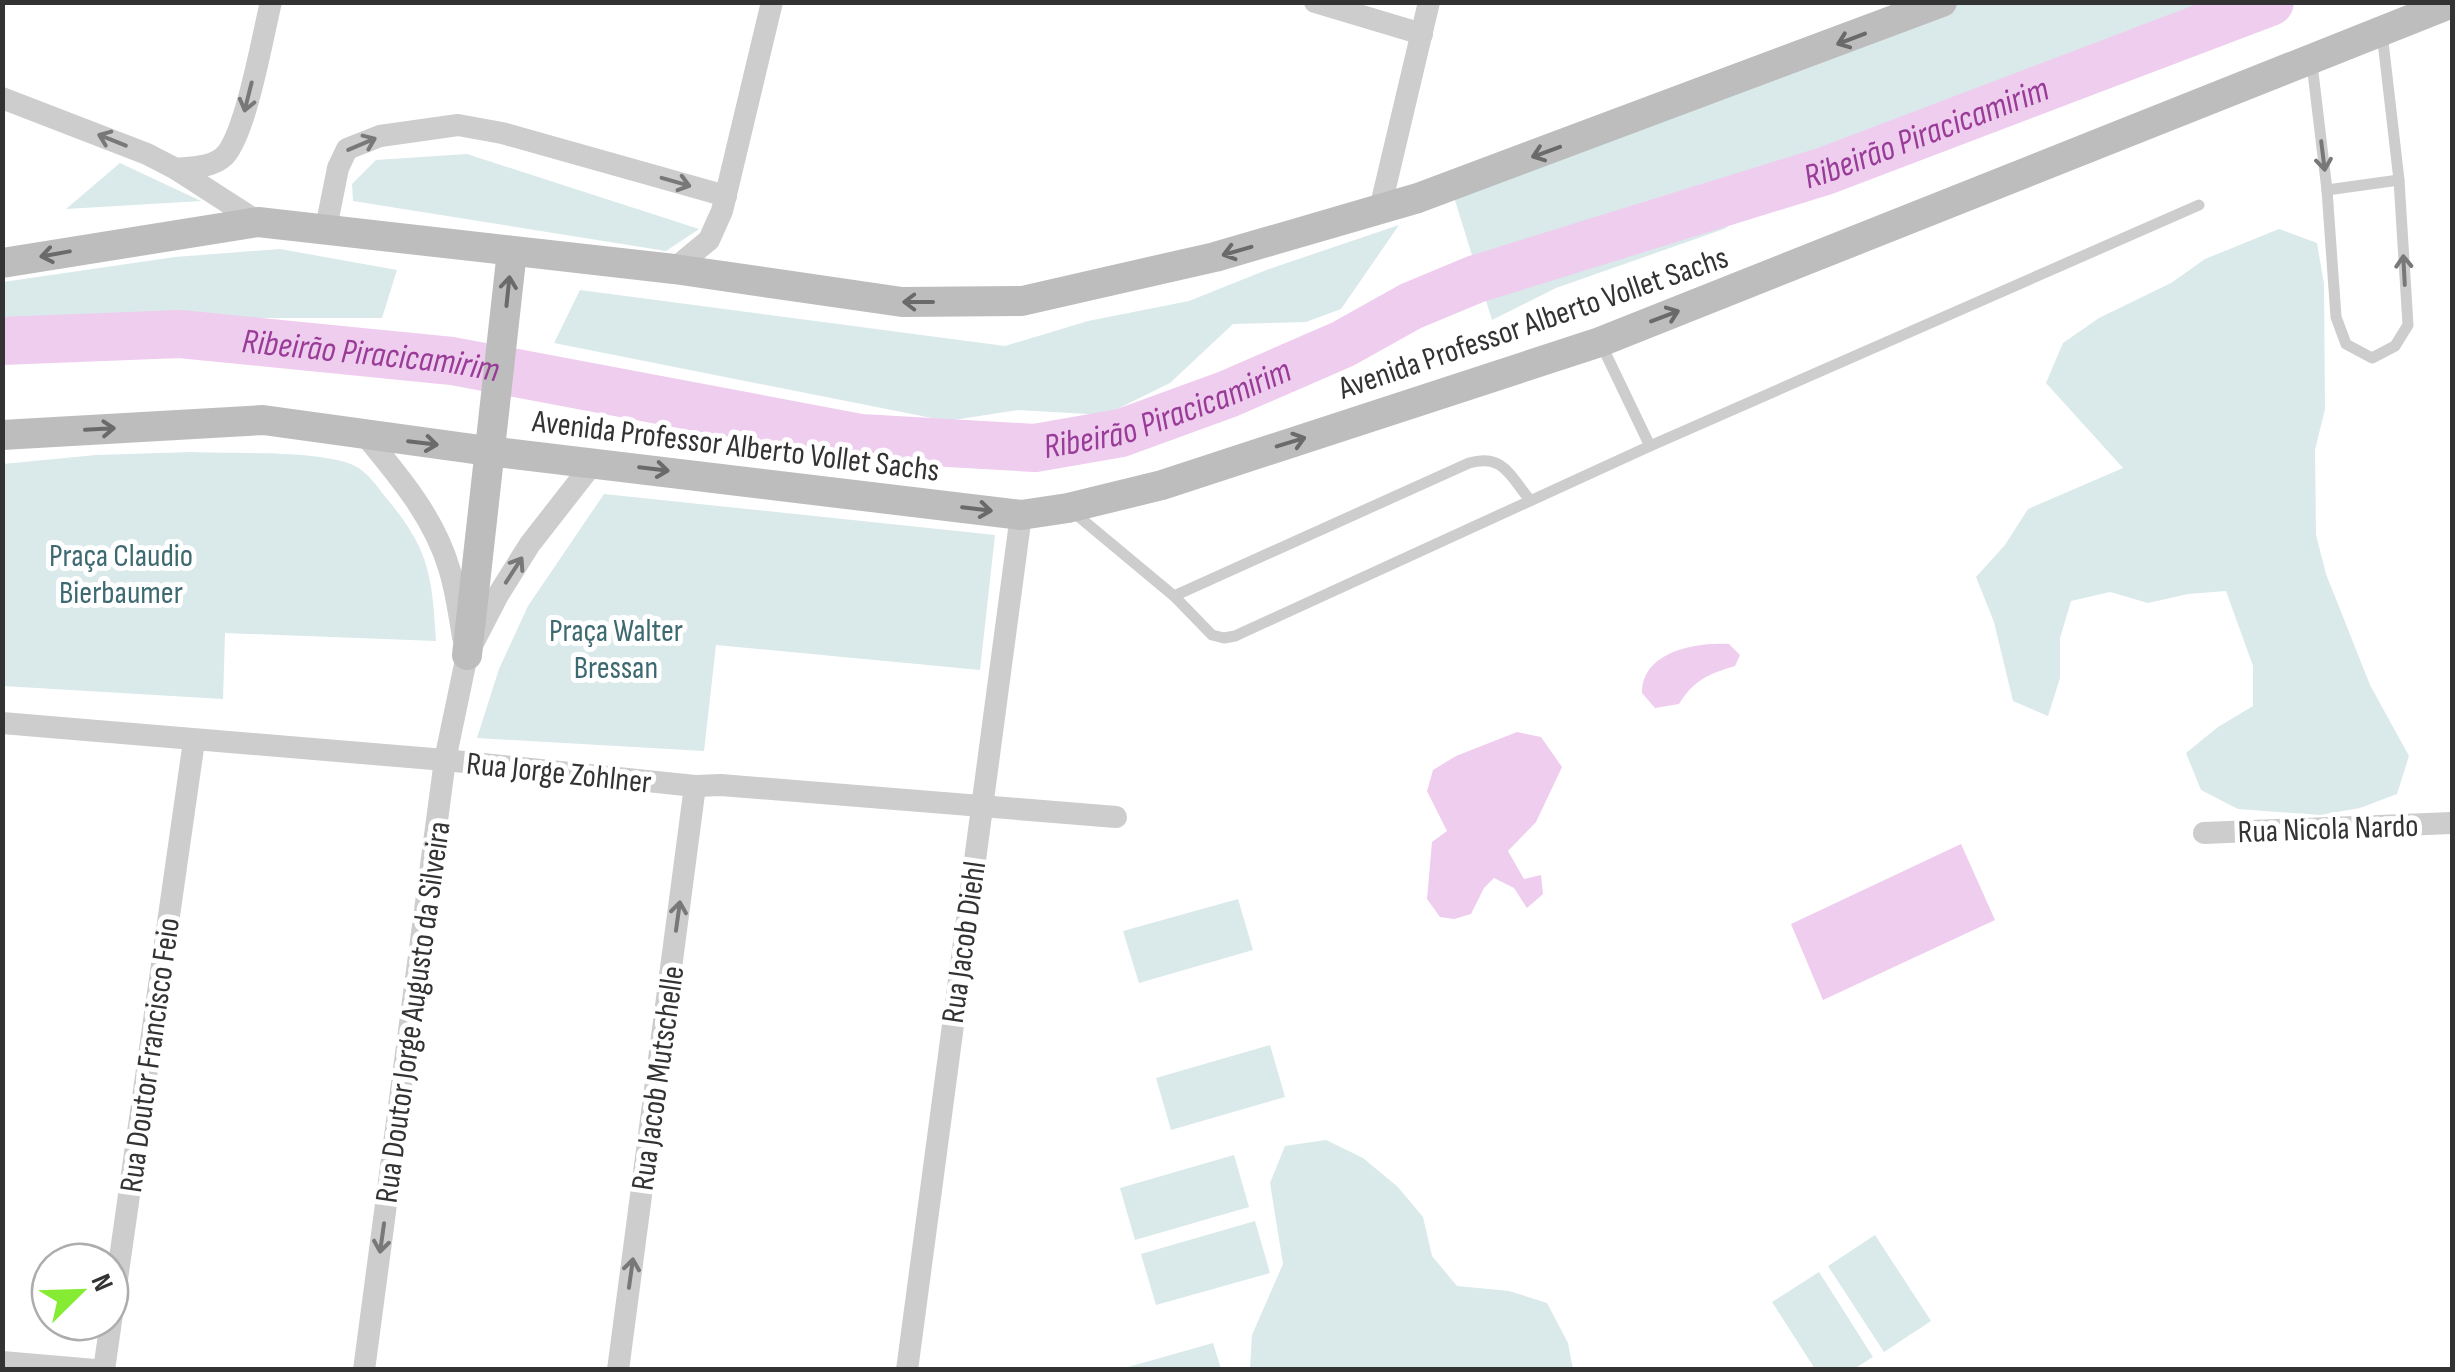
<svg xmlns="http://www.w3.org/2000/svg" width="2455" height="1372" viewBox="0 0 2455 1372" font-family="'Sofia Sans Condensed',sans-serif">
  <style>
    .green { fill: #dae9ea }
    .water { fill: #efcdee }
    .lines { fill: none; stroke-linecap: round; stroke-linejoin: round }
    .river { stroke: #efcdee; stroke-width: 48 }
    .lane { stroke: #cdcdcd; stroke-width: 11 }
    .street { stroke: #cdcdcd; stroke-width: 22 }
    .secondary { stroke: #bdbdbd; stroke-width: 30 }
    .oneway { stroke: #6a6a6a }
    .oneway2 { stroke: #787878 }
    .labels { text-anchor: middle; stroke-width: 10; stroke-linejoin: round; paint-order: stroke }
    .street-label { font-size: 32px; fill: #333; stroke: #fff }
    .park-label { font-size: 32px; fill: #3d6971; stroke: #fff }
    .water-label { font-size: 35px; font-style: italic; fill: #993c98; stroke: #fff }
  </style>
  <rect width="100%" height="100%" fill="#fff"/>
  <g class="green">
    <polygon points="1962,3 2237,3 1829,158 1724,229 1556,288 1492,320 1454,197 1788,72"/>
    <polygon points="467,154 699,229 666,251 353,201 352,184 376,160"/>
    <polygon points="120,163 201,201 66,209"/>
    <polygon points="1399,225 1341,309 1306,322 1233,324 1170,383 1105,415 1018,410 947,421 554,343 580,290 1005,346 1088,321 1189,301 1269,269"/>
    <polygon points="2279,229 2317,243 2324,284 2325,409 2315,450 2316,535 2326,574 2370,685 2409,756 2397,794 2360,808 2320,815 2238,809 2201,790 2186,753 2218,727 2253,706 2253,666 2226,591 2188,594 2148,603 2110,592 2071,601 2060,638 2060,678 2048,716 2013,701 1994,622 1976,577 2005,545 2028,509 2123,468 2046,383 2063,343 2099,318 2171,283 2205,259"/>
    <polygon points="280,249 397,270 382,318 26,318 3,324 3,282 175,257"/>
    <path d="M192,452C232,454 322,450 355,466C368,472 378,488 387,499C430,550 432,577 436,641L225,633L223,699L3,686V464L96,455Z"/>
    <polygon points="604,494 995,535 980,670 716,645 704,751 477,738 499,669 528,606"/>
    <polygon points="1238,899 1253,950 1139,983 1123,931"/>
    <polygon points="1270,1045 1285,1097 1171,1130 1156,1078"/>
    <polygon points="1326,1140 1363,1158 1398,1187 1423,1217 1432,1256 1457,1286 1509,1291 1547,1303 1568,1343 1573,1369 1250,1369 1252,1335 1283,1264 1270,1183 1285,1146"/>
    <polygon points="1234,1155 1249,1207 1135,1240 1120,1188"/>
    <polygon points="1255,1221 1270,1273 1156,1305 1141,1254"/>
    <polygon points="1875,1235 1931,1321 1884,1352 1828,1266"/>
    <polygon points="1819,1272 1873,1357 1854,1369 1815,1369 1772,1302"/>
    <polygon points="1213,1343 1221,1369 1121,1369"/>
  </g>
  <g class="water">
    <path d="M1729,644L1740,655L1735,666C1708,674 1694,680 1679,704L1655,708L1642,693C1642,651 1697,642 1729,644Z"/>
    <polygon points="1517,732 1541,737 1562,767 1536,822 1508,851 1524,879 1541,875 1543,894 1527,908 1514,888 1494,878 1484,888 1471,914 1454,919 1440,917 1427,899 1432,842 1447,831 1427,791 1433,770 1456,756"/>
    <polygon points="1961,844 1995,920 1823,1000 1791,924"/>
  </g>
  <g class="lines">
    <path class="river" id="s1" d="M2,341L180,334L452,361L861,438L1035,448L1121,433L1228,394L1343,344L1411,306L1476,279L1825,171L2270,2"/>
    <g class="lane">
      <polyline points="2312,64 2327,190 2336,317 2346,344 2372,358 2395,346 2408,325 2399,180 2382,33"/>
      <polyline points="2327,190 2399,180"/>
      <polyline points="1602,346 1650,446"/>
      <polyline points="1072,511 1174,596 1212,635 1224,638 1235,636 1650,446 2199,205"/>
      <path d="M1174,596L1469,463C1503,453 1510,476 1530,500"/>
    </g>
    <g class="street">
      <polyline points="1315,2 1422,34"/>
      <polyline points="2,98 147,154 176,169 258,222"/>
      <path d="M176,169C191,167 209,168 222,158C245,141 263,34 271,2"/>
      <polyline points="1380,209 1429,2"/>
      <polyline points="326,228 338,168 347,149 380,136 458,125 502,133 726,196"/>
      <polyline points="674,269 709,240 722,211 772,2"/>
      <path d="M365,435C398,475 434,517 449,568C456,590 459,614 463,637"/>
      <polyline points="2,723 445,760 695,786 721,785 1116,817"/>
      <polyline points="2204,833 2452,823"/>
      <polyline points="2,1362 95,1370"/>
      <polyline points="104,1370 194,741"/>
      <polyline points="364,1370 445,760 467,655 498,595 530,544 594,462"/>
      <polyline points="618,1370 695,786"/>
      <polyline points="907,1370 1021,515"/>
    </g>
    <g class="secondary">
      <polyline points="2,263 258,222 674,269 902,302 1022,301 1215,257 1418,198 1942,2"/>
      <polyline points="2,435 263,420 488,451 1021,515 1068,508 1162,485 1600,342 2452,3"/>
      <polyline points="467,655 512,251"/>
    </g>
  </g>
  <defs><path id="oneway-shaft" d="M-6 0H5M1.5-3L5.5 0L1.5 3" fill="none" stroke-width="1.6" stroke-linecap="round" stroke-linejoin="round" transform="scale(2.5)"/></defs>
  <g class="oneway">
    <use href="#oneway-shaft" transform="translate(1851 39) rotate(159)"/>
    <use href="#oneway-shaft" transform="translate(1546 152) rotate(160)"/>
    <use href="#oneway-shaft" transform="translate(1237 251) rotate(164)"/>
    <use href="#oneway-shaft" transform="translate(55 254) rotate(170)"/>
    <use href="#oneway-shaft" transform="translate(508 291) rotate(-84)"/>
    <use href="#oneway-shaft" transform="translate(918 302) rotate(180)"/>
    <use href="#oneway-shaft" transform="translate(1665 316) rotate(-21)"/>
    <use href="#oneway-shaft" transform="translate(100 429) rotate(-3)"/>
    <use href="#oneway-shaft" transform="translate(1291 442) rotate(-17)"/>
    <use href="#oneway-shaft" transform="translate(423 443) rotate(7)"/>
    <use href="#oneway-shaft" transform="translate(654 469) rotate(7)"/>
    <use href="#oneway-shaft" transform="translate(977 509) rotate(7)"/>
  </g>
  <g class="oneway2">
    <use href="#oneway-shaft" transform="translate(248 97) rotate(104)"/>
    <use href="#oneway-shaft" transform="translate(112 140) rotate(-158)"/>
    <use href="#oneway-shaft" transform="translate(362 144) rotate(-23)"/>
    <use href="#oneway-shaft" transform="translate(2323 156) rotate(83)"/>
    <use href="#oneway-shaft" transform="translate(676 182) rotate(16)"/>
    <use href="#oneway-shaft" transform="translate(2404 270) rotate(-93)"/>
    <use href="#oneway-shaft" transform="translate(514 570) rotate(-57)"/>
    <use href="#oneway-shaft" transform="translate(678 916) rotate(-82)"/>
    <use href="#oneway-shaft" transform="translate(382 1238) rotate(98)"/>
    <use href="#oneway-shaft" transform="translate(631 1273) rotate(-82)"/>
  </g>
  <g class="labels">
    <g class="street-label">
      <text transform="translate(1533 322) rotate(-19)" y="11">Avenida Professor Alberto Vollet Sachs</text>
      <text transform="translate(736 445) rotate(7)" y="11">Avenida Professor Alberto Vollet Sachs</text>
      <text transform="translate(559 772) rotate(6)" y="11">Rua Jorge Zohlner</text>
      <text transform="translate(2328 828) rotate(-2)" y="11">Rua Nicola Nardo</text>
      <text transform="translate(963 942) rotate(-82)" y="11">Rua Jacob Diehl</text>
      <text transform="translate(412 1012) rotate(-82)" y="11">Rua Doutor Jorge Augusto da Silveira</text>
      <text transform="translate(149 1055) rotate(-82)" y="11">Rua Doutor Francisco Feio</text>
      <text transform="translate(657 1078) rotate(-82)" y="11">Rua Jacob Mutschelle</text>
    </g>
    <g class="park-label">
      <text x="121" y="566">Praça Claudio<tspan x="121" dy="37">Bierbaumer</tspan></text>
      <text x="616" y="641">Praça Walter<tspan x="616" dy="37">Bressan</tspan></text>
    </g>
    <g class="water-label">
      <text dy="12" stroke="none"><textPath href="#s1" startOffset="1990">Ribeirão Piracicamirim</textPath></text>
      <text dy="12" stroke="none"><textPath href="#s1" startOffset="370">Ribeirão Piracicamirim</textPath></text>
      <text dy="12" stroke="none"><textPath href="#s1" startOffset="1180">Ribeirão Piracicamirim</textPath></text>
    </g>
  </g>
  <rect width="2455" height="1372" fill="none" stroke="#333333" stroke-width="10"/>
  <g transform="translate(80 1292) rotate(67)"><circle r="48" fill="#ffffff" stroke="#adadad" stroke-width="2.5"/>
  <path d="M0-8L18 38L0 25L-18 38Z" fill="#86eb33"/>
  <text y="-15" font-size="28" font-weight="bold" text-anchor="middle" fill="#333333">N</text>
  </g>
</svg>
